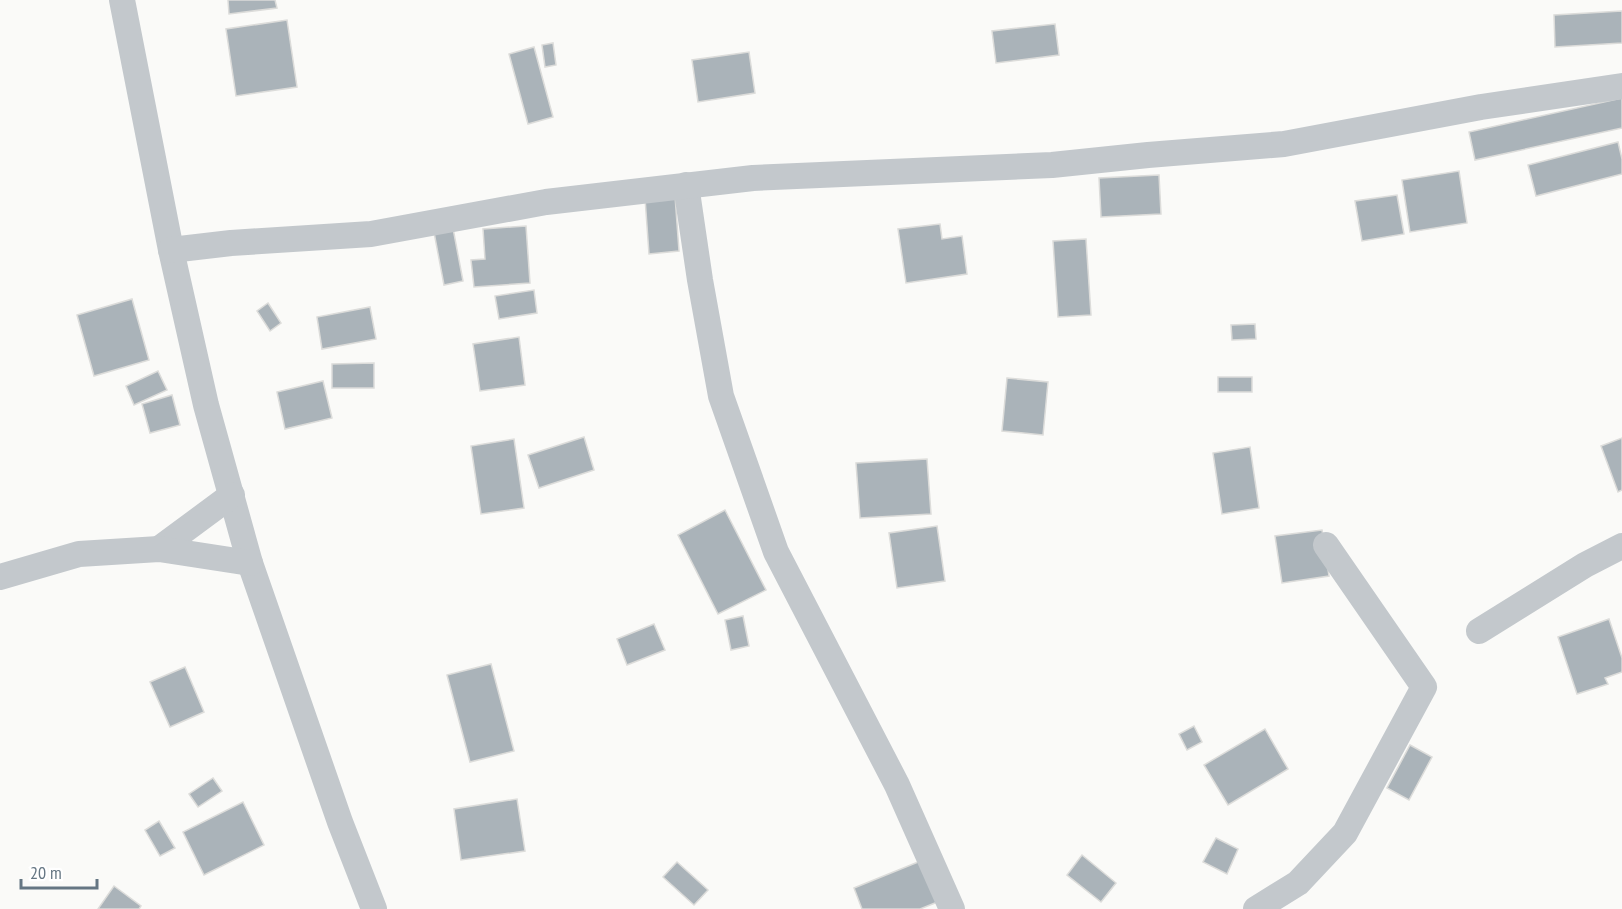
<svg xmlns="http://www.w3.org/2000/svg" width="1622" height="909" viewBox="0 0 1622 909" font-family="'PT Sans Narrow',sans-serif">
  <style>
    .building { fill: #aab3b9; stroke: #dcdcda; stroke-width: 1.5 }
    .lines { fill: none; stroke-linecap: round; stroke-linejoin: round }
    .minor { stroke: #c3c8cc; stroke-width: 26 }
  </style>
  <rect width="100%" height="100%" fill="#fafaf8"/>
  <g class="building">
    <polygon points="228,0 275,0 277,8 229,14"/>
    <polygon points="1622,11 1622,43 1555,47 1554,15"/>
    <polygon points="287,20 297,87 236,96 226,29"/>
    <polygon points="1055,24 1059,55 996,63 992,31"/>
    <polygon points="553,43 556,65 545,67 542,45"/>
    <polygon points="534,47 553,117 528,124 509,54"/>
    <polygon points="749,52 755,93 698,102 692,60"/>
    <polygon points="1622,98 1622,128 1475,160 1469,132"/>
    <polygon points="1618,142 1622,159 1622,174 1536,196 1528,165"/>
    <polygon points="1459,171 1467,223 1410,232 1402,180"/>
    <polygon points="1159,175 1161,214 1101,217 1099,178"/>
    <polygon points="1397,195 1404,234 1362,241 1355,201"/>
    <polygon points="675,196 679,251 649,254 645,198"/>
    <polygon points="452,223 463,281 444,285 433,227"/>
    <polygon points="940,224 942,239 962,236 967,274 906,283 898,229"/>
    <polygon points="526,226 530,283 474,287 471,260 485,259 483,229"/>
    <polygon points="1086,239 1091,315 1058,317 1053,241"/>
    <polygon points="534,290 537,313 499,319 495,296"/>
    <polygon points="132,299 149,360 94,376 77,315"/>
    <polygon points="268,303 281,323 270,331 257,311"/>
    <polygon points="370,307 376,339 322,349 317,317"/>
    <polygon points="1255,324 1256,339 1232,340 1231,325"/>
    <polygon points="519,337 525,385 480,391 473,344"/>
    <polygon points="374,363 374,388 332,388 332,364"/>
    <polygon points="158,371 167,390 134,405 126,386"/>
    <rect x="1218" y="377" width="34" height="15"/>
    <polygon points="1007,378 1048,382 1043,435 1002,431"/>
    <polygon points="323,381 332,418 285,429 277,392"/>
    <polygon points="172,395 180,425 150,433 142,404"/>
    <polygon points="584,437 594,470 539,488 528,455"/>
    <polygon points="1622,438 1622,490 1618,492 1601,446"/>
    <polygon points="514,439 524,508 481,514 471,446"/>
    <polygon points="1250,447 1259,508 1222,514 1213,453"/>
    <polygon points="927,459 931,514 860,518 856,463"/>
    <polygon points="725,510 766,590 718,614 678,535"/>
    <polygon points="937,526 945,581 897,588 889,533"/>
    <polygon points="1322,530 1329,576 1282,583 1275,536"/>
    <polygon points="743,616 749,646 731,650 725,620"/>
    <polygon points="1609,619 1622,658 1622,672 1605,678 1608,684 1577,694 1558,637"/>
    <polygon points="654,624 665,650 627,665 617,639"/>
    <polygon points="491,664 514,751 470,762 447,675"/>
    <polygon points="185,667 204,712 170,727 150,682"/>
    <polygon points="1194,726 1202,742 1187,750 1179,734"/>
    <polygon points="1265,729 1288,769 1228,805 1204,765"/>
    <polygon points="1410,745 1432,757 1409,800 1387,788"/>
    <polygon points="213,778 222,791 198,807 189,794"/>
    <polygon points="517,799 525,851 461,860 454,809"/>
    <polygon points="243,802 264,845 204,875 183,832"/>
    <polygon points="159,821 175,848 160,856 145,830"/>
    <polygon points="1216,838 1238,849 1227,874 1203,862"/>
    <polygon points="1082,855 1116,883 1101,902 1067,875"/>
    <polygon points="923,860 940,901 920,909 862,909 854,888"/>
    <polygon points="677,862 708,890 694,905 663,877"/>
    <polygon points="114,886 141,906 139,909 98,909"/>
  </g>
  <g class="lines">
    <g class="minor">
      <polyline points="122,0 171,250 206,405 250,563 340,822 374,909"/>
      <polyline points="686,185 700,280 721,396 776,552 897,785 952,909"/>
      <polyline points="171,250 231,243 371,234 546,202 753,178 1052,165 1148,155 1284,144 1481,107 1622,86"/>
      <polyline points="159,549 232,495"/>
      <polyline points="0,577 79,554 159,549 250,563"/>
      <polyline points="1479,631 1585,565 1622,546"/>
      <polyline points="1256,909 1298,883 1345,833 1424,687 1326,545"/>
    </g>
  </g>
  <path d="M21 879v9h76v-9" fill="none" stroke="#657683" stroke-width="3"/>
  <text x="30" y="879" font-size="18" fill="#657683" stroke="#ffffff" stroke-width="4.5" paint-order="stroke">20 m</text>
</svg>
